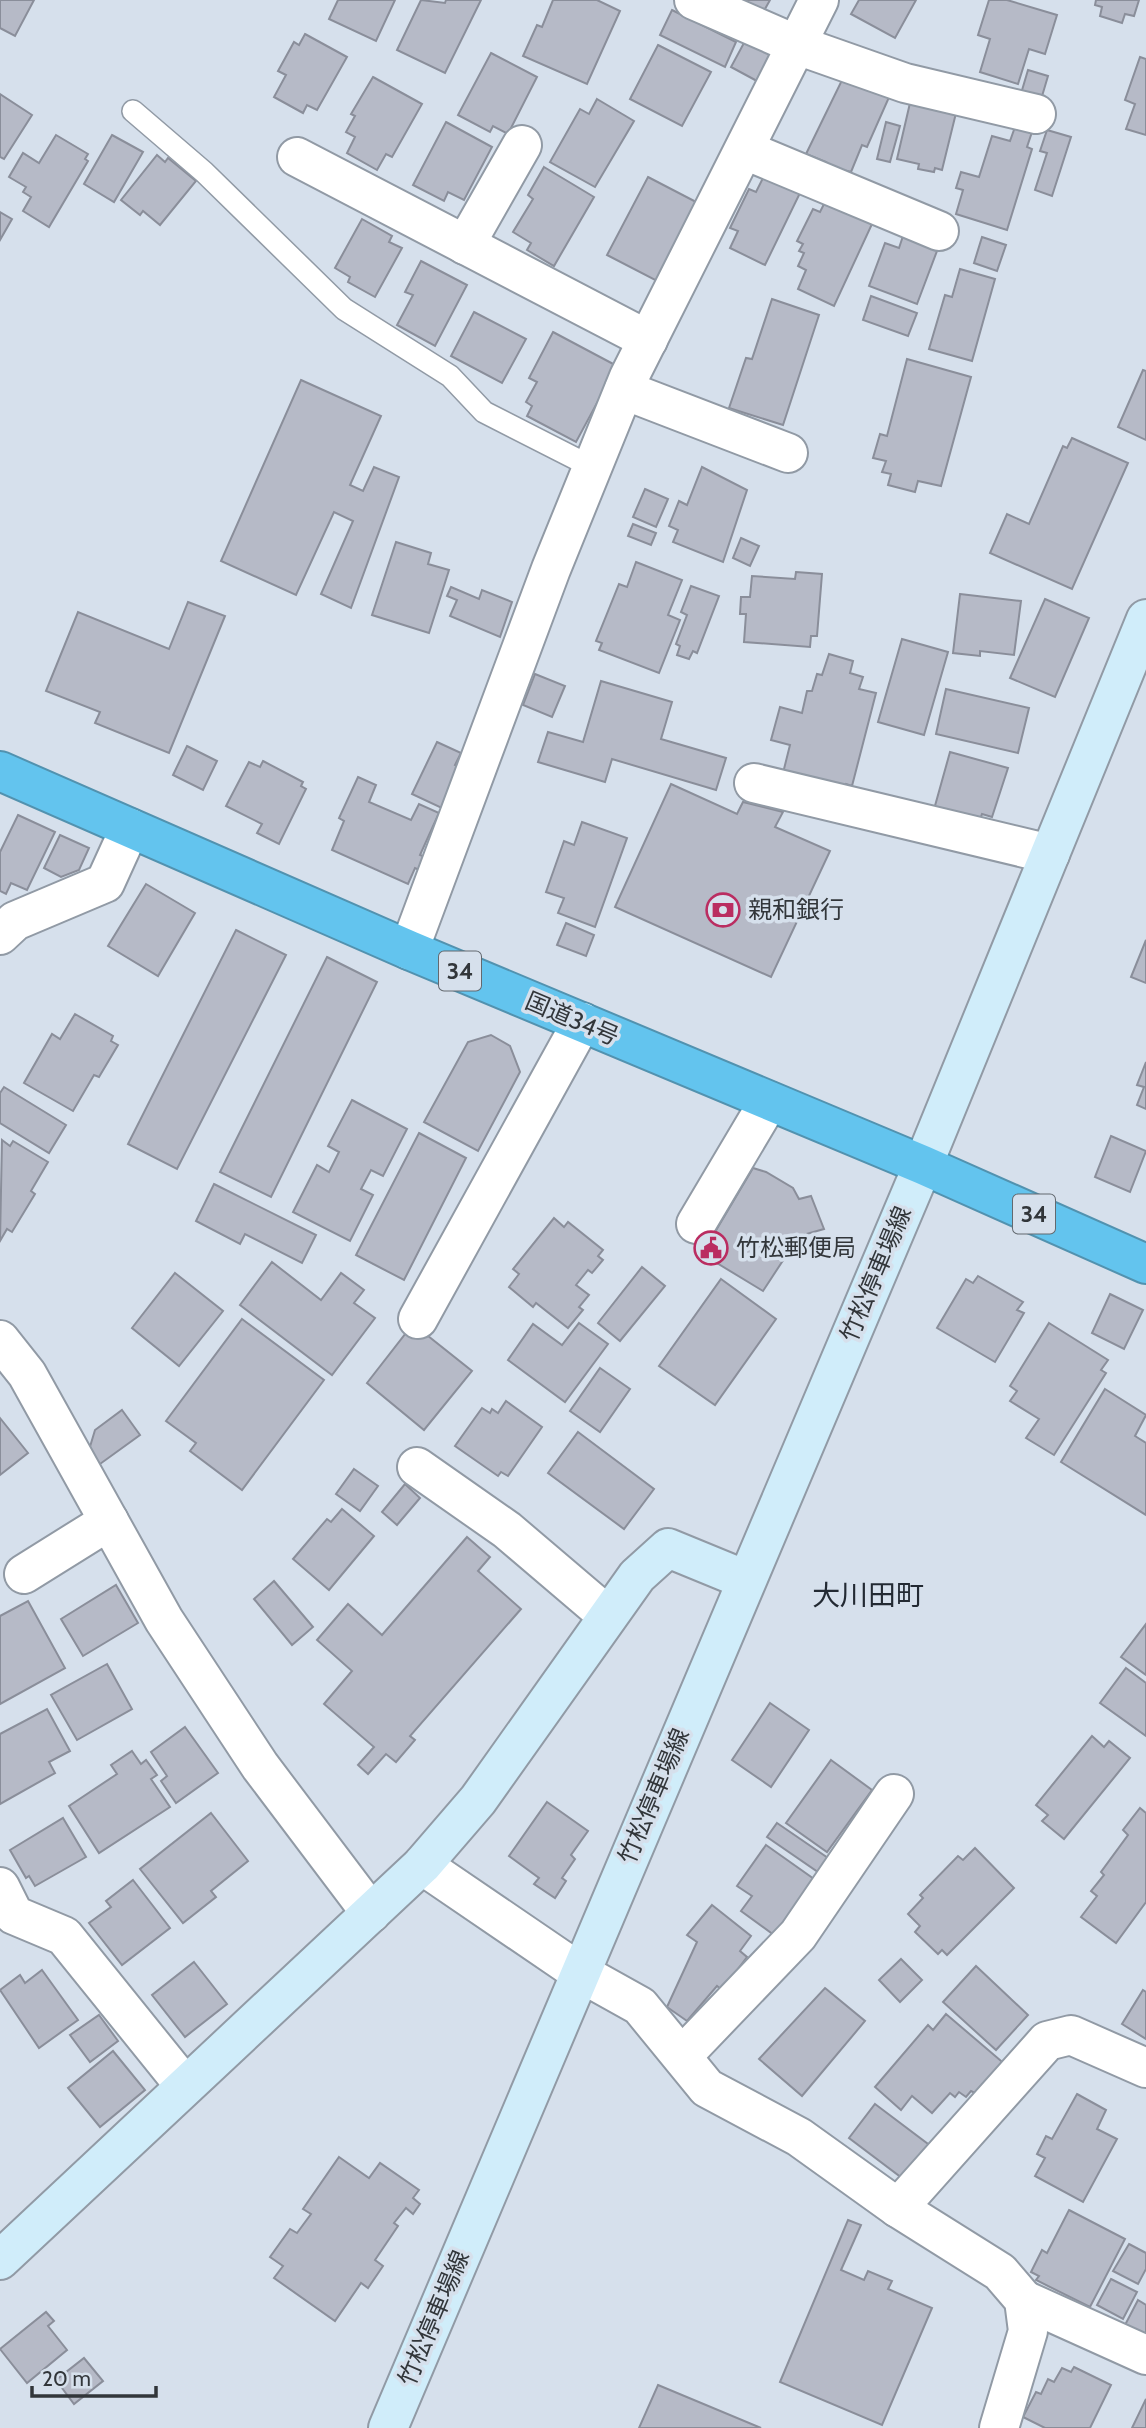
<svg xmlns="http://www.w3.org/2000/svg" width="1146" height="2428" viewBox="0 0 1146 2428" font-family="Cabin,'Noto Sans JP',sans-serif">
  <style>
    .building { fill: #b6bac7; stroke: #8a8e9a; stroke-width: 2 }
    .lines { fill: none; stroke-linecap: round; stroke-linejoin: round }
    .lane-casing { stroke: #919aa5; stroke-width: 24 }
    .street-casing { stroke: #919aa5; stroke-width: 42 }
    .secondary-casing { stroke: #919aa5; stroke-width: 42 }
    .highway-casing { stroke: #5292af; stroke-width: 42 }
    .lane { stroke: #fff; stroke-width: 21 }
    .street { stroke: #fff; stroke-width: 38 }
    .secondary { stroke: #d0edfa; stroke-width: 38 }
    .highway { stroke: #63c4ee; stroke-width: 38 }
    .labels { text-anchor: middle; stroke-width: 7; stroke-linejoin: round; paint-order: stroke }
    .shield { fill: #d6e0ec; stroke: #63696f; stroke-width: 2 }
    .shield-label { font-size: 23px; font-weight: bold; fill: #32363a }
    .poi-label { font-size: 24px; fill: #32363a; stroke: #d6e0ec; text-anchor: start }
    .street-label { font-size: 24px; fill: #32363a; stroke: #d6e0ec }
    .quarter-label { font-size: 28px; fill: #232a33; stroke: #d6e0ec }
  </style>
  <rect width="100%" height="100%" fill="#d6e0ec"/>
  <g class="building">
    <polygon points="0,0 34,0 15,36 0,28"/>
    <polygon points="338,0 395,0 376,41 329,19"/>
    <polygon points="421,0 445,3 446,0 481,0 445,73 397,50"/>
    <polygon points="553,0 597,0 620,11 587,84 523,56 537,25 542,27"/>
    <polygon points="725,0 770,0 760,18"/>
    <polygon points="859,0 916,0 895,38 851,14"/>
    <polygon points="989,0 1007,0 1057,15 1045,54 1029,49 1018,84 980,72 990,39 978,35"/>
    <polygon points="1096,0 1139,0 1134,16 1125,14 1122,23 1100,16 1102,7 1095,5"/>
    <polygon points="672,10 736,42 725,67 660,35"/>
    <polygon points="305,34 347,57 317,110 307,105 303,113 274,97 286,75 278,71 294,42 299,45"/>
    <polygon points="745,41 770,54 757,81 731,67"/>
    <polygon points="658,45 711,72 682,126 630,99"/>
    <polygon points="491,53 537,77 508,134 493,126 490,132 458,115"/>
    <polygon points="1140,57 1146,59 1146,135 1126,129 1135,104 1125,100"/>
    <polygon points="1028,70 1048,76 1040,103 1020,97"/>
    <polygon points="844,76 890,95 867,147 862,145 851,172 847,171 844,176 824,167 826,162 806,154"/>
    <polygon points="373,77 422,104 392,157 386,154 377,170 347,153 355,137 346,132 355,116 351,114"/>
    <polygon points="0,94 32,115 4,159 0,157"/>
    <polygon points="597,99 634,121 595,187 550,162 580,109 589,114"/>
    <polygon points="910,103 956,113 942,170 935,168 934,172 918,169 919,164 897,159"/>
    <polygon points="446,122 492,147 464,200 448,192 444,201 413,185"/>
    <polygon points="886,122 900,126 890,162 877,159"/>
    <polygon points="1015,127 1032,132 1027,147 1032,149 1007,230 956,214 963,190 956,188 961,172 979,177 992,136 1010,141"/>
    <polygon points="1047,130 1071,137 1052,196 1035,190 1047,153 1040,151"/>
    <polygon points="56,135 88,154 85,159 88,161 49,227 23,211 31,197 23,192 26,187 9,177 23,153 39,163"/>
    <polygon points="112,135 143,152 114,202 84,184"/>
    <polygon points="157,155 165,162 168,158 196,181 160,225 143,211 140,215 121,200"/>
    <polygon points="544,167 594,197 554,266 527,250 531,243 513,232 533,199 528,195"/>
    <polygon points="764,176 800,193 765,265 730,248 738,231 730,228 749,189 756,192"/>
    <polygon points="648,177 700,204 659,282 607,255"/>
    <polygon points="825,202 872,224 834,306 798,289 806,270 798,266 804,253 799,251 803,244 797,241 813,209 820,212"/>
    <polygon points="0,212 12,219 0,240"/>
    <polygon points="362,219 392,236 389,242 402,248 375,297 348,282 350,277 335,268"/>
    <polygon points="905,230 940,243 917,304 869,286 885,243 899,248"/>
    <polygon points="982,237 1006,245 997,271 974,263"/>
    <polygon points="421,261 467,285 435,346 397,325 413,295 405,292"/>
    <polygon points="960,269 995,279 972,361 929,349 945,295 952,297"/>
    <polygon points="871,296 917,313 908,336 863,320"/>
    <polygon points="772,299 819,315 783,425 729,408 746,358 752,359"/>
    <polygon points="474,312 526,339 502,383 451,356"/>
    <polygon points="553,332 617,366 576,442 527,416 532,406 526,402 537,382 529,378"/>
    <polygon points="907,359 971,377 941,486 918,481 915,492 888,485 891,474 882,472 886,461 873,458 880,434 887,436"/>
    <polygon points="1143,370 1146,371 1146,440 1118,427"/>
    <polygon points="301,380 381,416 350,485 363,491 374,467 399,477 351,608 321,594 353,521 334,512 296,595 221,561"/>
    <polygon points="1072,438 1128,463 1072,589 990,553 1007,514 1029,524 1063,446 1067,448"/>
    <polygon points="702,467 747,490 723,562 673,542 678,530 669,526 679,501 687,505"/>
    <polygon points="645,489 668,499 656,527 633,517"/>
    <polygon points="633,524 656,533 651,545 628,536"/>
    <polygon points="741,538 759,546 750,566 733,558"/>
    <polygon points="396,542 431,553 428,564 449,570 429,633 372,615"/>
    <polygon points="636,562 682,580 668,615 680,620 659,673 599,650 602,643 596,641 619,584 627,587"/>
    <polygon points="796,572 822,574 817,636 811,636 810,647 744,642 746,614 740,614 741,597 750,597 752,576 795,579"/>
    <polygon points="691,586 719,596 697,653 693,651 689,659 677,655 680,646 676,644 687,615 681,612"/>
    <polygon points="451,587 479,599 482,590 512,602 500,637 450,616 457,600 447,596"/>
    <polygon points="960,594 1021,601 1014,655 980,651 980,656 953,653"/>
    <polygon points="1045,599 1089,618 1055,697 1010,678"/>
    <polygon points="188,602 225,616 169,753 95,723 100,712 46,691 78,612 169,649"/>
    <polygon points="902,639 948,652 924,735 878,722"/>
    <polygon points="829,654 853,661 850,673 863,677 859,689 876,693 852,786 846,784 844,789 783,773 790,745 771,740 780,707 802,713 807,691 812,691 817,674 822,675"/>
    <polygon points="535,674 565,686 552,717 523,705"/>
    <polygon points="601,681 672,702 661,739 726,758 716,790 612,759 605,782 538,762 548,732 583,742"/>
    <polygon points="946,689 1029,708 1018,753 936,734"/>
    <polygon points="437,742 461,753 455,765 465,769 446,810 412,794"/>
    <polygon points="187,746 217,761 203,790 173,775"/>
    <polygon points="950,752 1008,768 992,817 982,814 979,822 933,813"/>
    <polygon points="263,761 303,782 301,786 306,789 279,844 257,833 262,824 226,806 249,762 260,767"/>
    <polygon points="358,777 376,785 369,802 411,820 419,804 439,813 420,855 430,859 424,872 415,868 408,884 332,850 344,821 339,818"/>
    <polygon points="671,784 737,814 743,802 783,812 775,827 830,851 771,977 615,907"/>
    <polygon points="18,815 55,832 27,890 11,883 6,894 0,891 0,852"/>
    <polygon points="582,822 627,838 595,927 558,913 564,898 546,892 564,841 574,845"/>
    <polygon points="60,835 89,848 79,870 61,877 44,868"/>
    <polygon points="146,884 195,913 158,976 108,946"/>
    <polygon points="566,923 594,935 586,956 557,945"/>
    <polygon points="236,930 286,955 177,1169 128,1144"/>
    <polygon points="1146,940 1146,983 1131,977"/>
    <polygon points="327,957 377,982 271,1197 220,1172"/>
    <polygon points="75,1014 113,1036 111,1041 118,1045 99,1077 94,1075 73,1111 24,1083 52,1034 60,1039"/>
    <polygon points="491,1035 510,1046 520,1072 478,1151 424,1122 468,1042"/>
    <polygon points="1146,1062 1146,1109 1137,1105 1144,1087 1137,1085"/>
    <polygon points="4,1087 66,1125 49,1153 0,1123 0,1093"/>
    <polygon points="352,1100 407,1129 383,1176 371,1170 361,1189 373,1195 350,1241 293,1212 317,1165 329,1172 339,1152 328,1146"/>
    <polygon points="419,1133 466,1158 404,1280 356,1255"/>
    <polygon points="1111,1136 1146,1151 1130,1192 1095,1177"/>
    <polygon points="2,1140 10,1146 13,1141 48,1162 31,1191 35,1194 12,1232 7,1229 0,1241"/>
    <polygon points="753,1168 766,1172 793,1188 799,1199 811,1196 824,1229 799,1236 763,1291 702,1254"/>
    <polygon points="214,1184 316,1235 302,1263 245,1234 240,1244 196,1221"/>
    <polygon points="554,1218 564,1227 568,1222 603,1250 598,1256 603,1260 592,1273 588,1270 576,1285 589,1295 579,1307 583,1310 568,1328 536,1303 533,1307 509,1287 519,1274 513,1269"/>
    <polygon points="272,1262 321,1300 341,1273 364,1290 354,1303 375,1318 332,1375 240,1305"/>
    <polygon points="642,1267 665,1286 620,1341 598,1323"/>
    <polygon points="175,1273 223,1311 179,1366 132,1328"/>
    <polygon points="978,1276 1023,1302 1017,1310 1024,1313 995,1362 937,1328 966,1279 973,1283"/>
    <polygon points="721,1279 776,1319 715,1405 659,1366"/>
    <polygon points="1110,1294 1143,1310 1124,1349 1092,1333"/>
    <polygon points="242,1319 324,1380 242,1490 190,1451 196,1443 166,1421"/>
    <polygon points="579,1323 608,1344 565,1402 508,1360 533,1324 562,1345"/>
    <polygon points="1049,1323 1108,1360 1101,1370 1106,1373 1054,1455 1026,1438 1039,1419 1010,1401 1017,1391 1010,1386"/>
    <polygon points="413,1324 472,1371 424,1430 367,1383"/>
    <polygon points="600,1368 630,1389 600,1432 570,1411"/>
    <polygon points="1105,1389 1146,1415 1135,1436 1146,1443 1146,1515 1061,1462"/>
    <polygon points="506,1401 542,1427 508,1476 501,1472 498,1476 455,1446 482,1408 490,1413 492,1409 498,1413"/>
    <polygon points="122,1410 140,1435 100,1464 89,1450 95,1430"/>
    <polygon points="0,1418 28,1453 0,1475"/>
    <polygon points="578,1432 654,1489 624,1529 548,1473"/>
    <polygon points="354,1469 378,1486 360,1511 336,1494"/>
    <polygon points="405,1484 420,1498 397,1525 382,1512"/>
    <polygon points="342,1509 374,1536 329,1590 293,1559 327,1519 331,1522"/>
    <polygon points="467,1537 490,1557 478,1571 521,1609 410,1736 415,1740 396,1762 386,1754 368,1774 358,1765 374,1747 324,1704 352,1671 317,1640 348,1604 382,1635"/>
    <polygon points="274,1581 313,1627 292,1645 254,1599"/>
    <polygon points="116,1585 138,1623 83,1656 61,1619"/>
    <polygon points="28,1601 65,1668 0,1704 0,1616"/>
    <polygon points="1146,1624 1146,1675 1121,1657"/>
    <polygon points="107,1664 132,1709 77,1740 51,1695"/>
    <polygon points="1126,1668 1146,1683 1146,1736 1100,1703"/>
    <polygon points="770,1703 809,1730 771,1787 732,1760"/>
    <polygon points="47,1709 70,1751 49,1762 55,1773 0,1804 0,1734"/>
    <polygon points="185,1727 218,1773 176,1803 161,1781 167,1776 151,1752"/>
    <polygon points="1092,1736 1104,1747 1109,1741 1130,1758 1064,1839 1042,1821 1048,1815 1036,1805"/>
    <polygon points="132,1751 141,1764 146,1760 157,1775 151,1779 170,1807 99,1853 69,1806 117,1774 111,1765"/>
    <polygon points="831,1760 872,1790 827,1852 786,1823"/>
    <polygon points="547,1802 588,1831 571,1855 575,1859 562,1878 566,1881 555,1898 534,1884 539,1878 509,1856"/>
    <polygon points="1140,1808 1146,1813 1146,1902 1116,1943 1081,1917 1097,1896 1091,1891 1104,1875 1101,1872 1128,1835 1123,1830"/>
    <polygon points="211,1813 248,1861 211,1891 216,1897 183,1923 140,1869"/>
    <polygon points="63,1818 86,1857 35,1886 29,1876 26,1878 10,1850"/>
    <polygon points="777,1823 828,1858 818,1872 767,1837"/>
    <polygon points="766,1845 814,1879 774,1935 741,1911 752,1896 737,1886"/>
    <polygon points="975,1848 1014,1888 947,1955 942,1950 938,1954 915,1932 920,1926 908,1914 923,1898 920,1895 958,1856 963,1860"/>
    <polygon points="133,1880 170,1928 122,1965 89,1923 111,1907 106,1901"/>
    <polygon points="712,1905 751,1936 740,1951 747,1957 722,1990 717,1986 687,2021 667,2007 697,1942 687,1935"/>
    <polygon points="901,1959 922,1980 900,2002 879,1980"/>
    <polygon points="194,1962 227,2004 185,2037 152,1995"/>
    <polygon points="976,1966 1028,2015 996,2050 943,2002"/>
    <polygon points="42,1970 78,2020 39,2048 0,1990 20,1975 25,1983"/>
    <polygon points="825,1988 865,2021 802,2096 759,2059"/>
    <polygon points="1143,1990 1146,1992 1146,2039 1122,2024"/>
    <polygon points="946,2014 1007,2066 990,2084 985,2081 975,2093 971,2091 966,2097 959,2092 955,2097 950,2093 932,2113 912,2096 901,2110 875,2087 928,2025 933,2030"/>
    <polygon points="99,2015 118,2041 90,2062 70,2035"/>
    <polygon points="113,2051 145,2090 100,2127 68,2088"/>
    <polygon points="1077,2094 1106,2110 1097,2129 1117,2139 1083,2202 1035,2176 1045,2158 1037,2154 1046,2136 1052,2139"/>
    <polygon points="875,2104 932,2147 906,2181 849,2138"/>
    <polygon points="339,2157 369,2178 380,2163 419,2190 413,2198 420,2204 413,2214 406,2208 394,2223 398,2226 375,2260 383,2266 368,2288 361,2283 335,2321 274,2278 283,2266 270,2257 290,2229 297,2233 311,2214 303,2209"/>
    <polygon points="1069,2210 1125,2239 1090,2307 1036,2280 1039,2276 1031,2272 1042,2250 1047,2253"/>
    <polygon points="848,2220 861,2225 841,2270 864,2280 868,2271 892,2281 888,2289 932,2308 882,2425 780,2382"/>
    <polygon points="1129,2244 1146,2253 1146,2269 1138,2284 1113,2271"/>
    <polygon points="1111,2279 1137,2292 1123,2319 1097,2305"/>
    <polygon points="1138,2300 1146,2305 1146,2336 1125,2325"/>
    <polygon points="46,2312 54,2321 48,2326 67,2350 27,2383 0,2349"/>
    <polygon points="84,2358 103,2381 74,2404 56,2380"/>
    <polygon points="1074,2367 1111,2385 1090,2428 1045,2428 1023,2417 1036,2392 1041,2394 1048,2379 1054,2382 1062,2368 1071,2372"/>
    <polygon points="658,2385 761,2428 639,2428"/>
    <polygon points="1146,2399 1146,2428 1132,2428"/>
  </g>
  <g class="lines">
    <defs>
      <polyline id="lane" points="133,111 204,172 344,309 450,376 484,412 592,467"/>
      <g id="street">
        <polyline points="694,0 797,45 905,83 1036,114"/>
        <polyline points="745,150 939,231"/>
        <polyline points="297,157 648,340"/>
        <polyline points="465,245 522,145"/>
        <polyline points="624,390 788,453"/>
        <polyline points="754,783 1050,854"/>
        <polyline points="0,935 15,921 105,883 130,828"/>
        <polyline points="409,950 551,569 629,377 819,0"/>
        <polyline points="696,1224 769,1101"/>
        <polyline points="418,1319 582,1022"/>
        <polyline points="0,1340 27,1374 164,1620 260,1766 371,1913"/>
        <polyline points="417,1467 507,1530 608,1616"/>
        <polyline points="24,1574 109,1521"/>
        <polyline points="422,1865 579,1972 640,2006 707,2088 799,2137 898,2208 1000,2272 1024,2300 1028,2331 999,2428"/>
        <polyline points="0,1887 14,1915 64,1936 185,2086"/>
        <polyline points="682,2056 798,1935 894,1794"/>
        <polyline points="898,2208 1047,2041 1071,2035 1146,2068"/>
        <polyline points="1024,2300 1146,2355"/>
      </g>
      <g id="secondary">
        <polyline points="0,2260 422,1865 478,1800 637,1576 668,1548 746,1580"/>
        <polyline points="388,2428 923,1165 1146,619"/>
      </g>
      <polyline id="highway" points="0,771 409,950 923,1165 1146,1264"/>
    </defs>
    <use href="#lane" class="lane-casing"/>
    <use href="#street" class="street-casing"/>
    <use href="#secondary" class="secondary-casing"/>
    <use href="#highway" class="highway-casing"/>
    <use href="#lane" class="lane"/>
    <use href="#street" class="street"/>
    <use href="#secondary" class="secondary"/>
    <use href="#highway" class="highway"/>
  </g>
  <defs>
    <symbol id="bank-ring" viewBox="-11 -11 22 22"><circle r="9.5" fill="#d6e0ec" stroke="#ba2d61" stroke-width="1.5"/><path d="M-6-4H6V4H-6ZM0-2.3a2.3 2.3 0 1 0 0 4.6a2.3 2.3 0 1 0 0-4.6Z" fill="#ba2d61"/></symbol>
    <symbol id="civic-ring" viewBox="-11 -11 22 22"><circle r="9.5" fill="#d6e0ec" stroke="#ba2d61" stroke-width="1.5"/><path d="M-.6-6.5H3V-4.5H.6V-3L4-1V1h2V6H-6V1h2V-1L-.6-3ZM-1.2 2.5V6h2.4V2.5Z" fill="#ba2d61"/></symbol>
  </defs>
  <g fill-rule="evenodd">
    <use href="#bank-ring" x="704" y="891" width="38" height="38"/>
    <use href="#civic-ring" x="692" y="1229" width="38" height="38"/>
  </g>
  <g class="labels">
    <g class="shield">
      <rect x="439" y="951.5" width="42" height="39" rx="5"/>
      <rect x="1013" y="1194.5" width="42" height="39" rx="5"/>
    </g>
    <g class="shield-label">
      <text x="460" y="979">34</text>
      <text x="1034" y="1222">34</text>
    </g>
    <g class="poi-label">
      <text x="748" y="918">親和銀行</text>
      <text x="736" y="1256">竹松郵便局</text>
    </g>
    <g class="street-label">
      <text transform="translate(572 1019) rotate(23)" y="8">国道34号</text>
      <text transform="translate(876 1274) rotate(-67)" y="8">竹松停車場線</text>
      <text transform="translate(654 1796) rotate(-67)" y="8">竹松停車場線</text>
      <text transform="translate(434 2318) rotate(-67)" y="8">竹松停車場線</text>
    </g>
    <g class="quarter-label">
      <text x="868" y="1605">大川田町</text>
    </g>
  </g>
  <path d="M32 2386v10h124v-10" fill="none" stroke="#32363a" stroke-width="3.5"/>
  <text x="42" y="2386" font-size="21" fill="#32363a" stroke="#d6e0ec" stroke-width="5" paint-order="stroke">20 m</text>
</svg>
